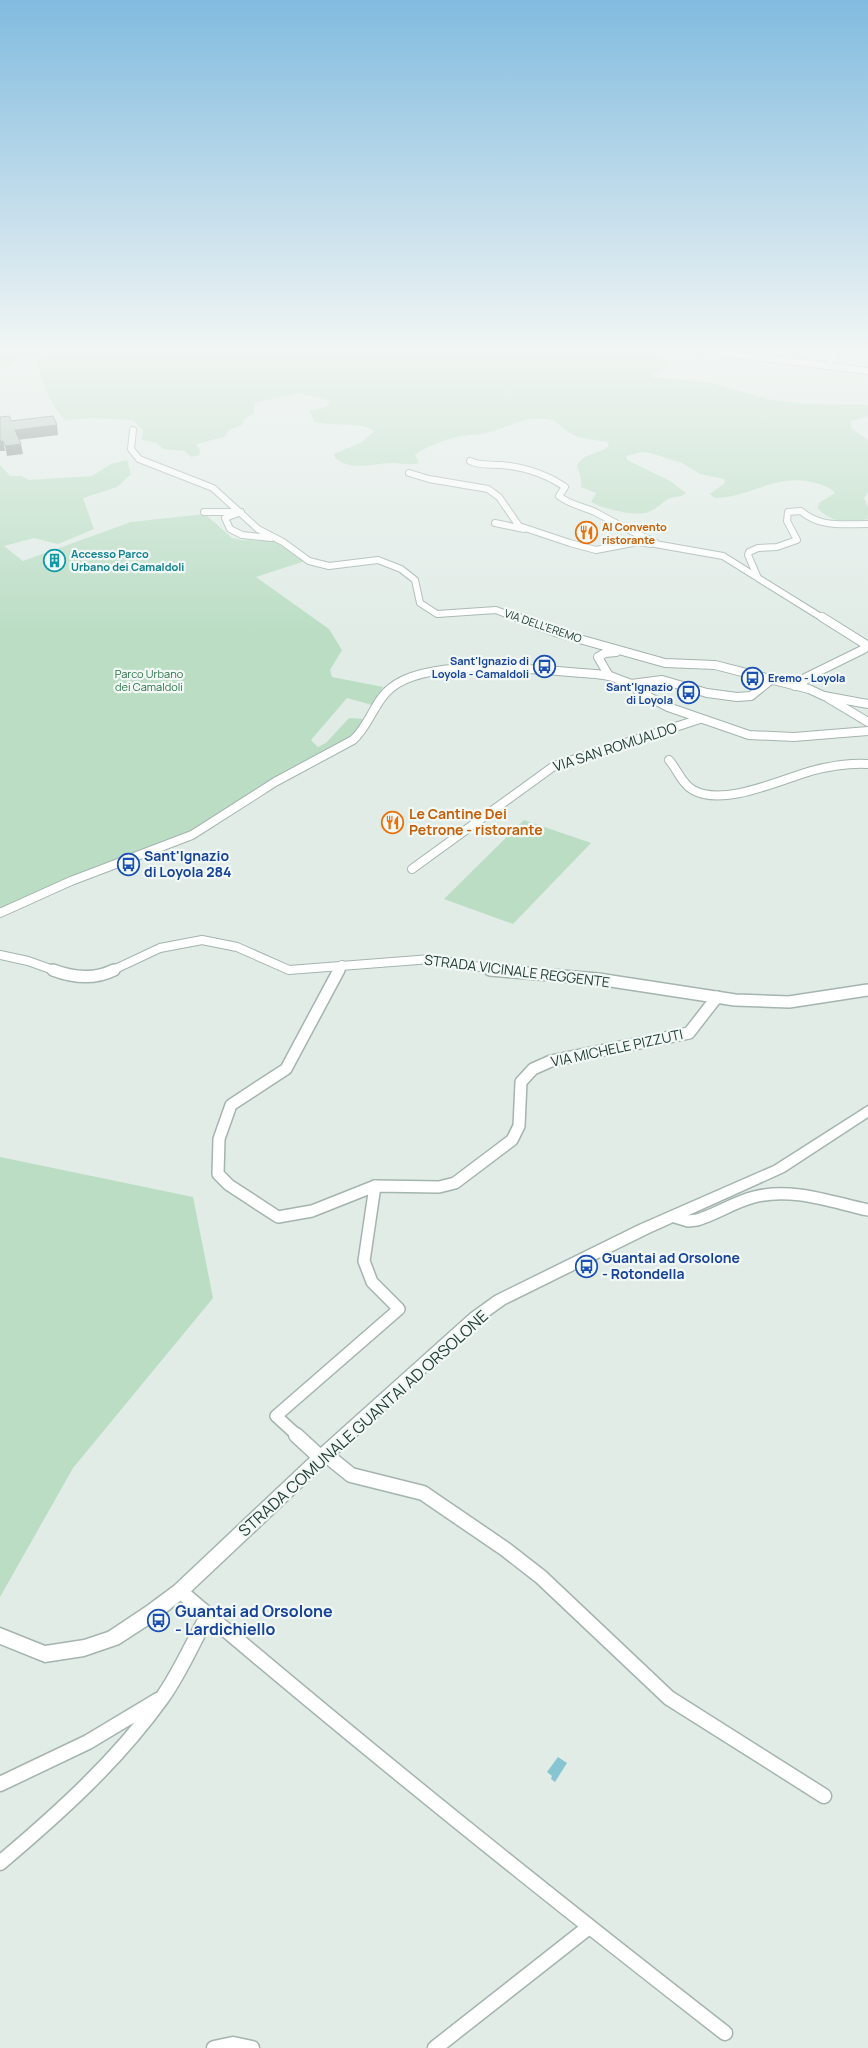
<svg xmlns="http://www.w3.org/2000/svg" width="868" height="2048" viewBox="0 0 868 2048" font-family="Manrope,sans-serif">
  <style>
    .green { fill: #baddc4 }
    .water { fill: #88c5d2 }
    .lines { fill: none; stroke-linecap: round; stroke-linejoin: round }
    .minor-far3-casing { stroke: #a4b4ae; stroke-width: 8 }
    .minor-far2-casing { stroke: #a4b4ae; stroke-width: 10 }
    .minor-far1-casing { stroke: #a4b4ae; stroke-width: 14 }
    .minor-casing { stroke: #a4b4ae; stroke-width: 17 }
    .tertiary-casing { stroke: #a4b4ae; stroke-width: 3 }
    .minor-far3 { stroke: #fff; stroke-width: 6 }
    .minor-far2 { stroke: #fff; stroke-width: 8 }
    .minor-far1 { stroke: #fff; stroke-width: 11 }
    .minor { stroke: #fff; stroke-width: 14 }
    .tertiary { fill: #fff; fill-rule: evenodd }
    .shaded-wall { fill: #7f8b86 }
    .building { fill: #b6c7c0; stroke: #7f8b86 }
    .labels { text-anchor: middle; stroke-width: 4.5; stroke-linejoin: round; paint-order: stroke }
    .far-food-label { font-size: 11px; font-weight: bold; fill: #c56008; stroke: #f2f8f5; text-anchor: start }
    .far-culture-label { font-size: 11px; font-weight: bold; fill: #0d838f; stroke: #f2f8f5; text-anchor: start }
    .far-street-label { font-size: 11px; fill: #213d36; stroke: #f2f8f5 }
    .far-transit-label { font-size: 11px; font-weight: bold; fill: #164399; stroke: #f2f8f5; text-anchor: end }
    .far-park-label { font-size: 11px; fill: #2b7448; stroke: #f2f8f5 }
    .street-label { font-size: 14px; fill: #213d36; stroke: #f2f8f5 }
    .food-label { font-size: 14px; font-weight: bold; fill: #c56008; stroke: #f2f8f5; text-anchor: start }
    .transit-label { font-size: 14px; font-weight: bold; fill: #164399; stroke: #f2f8f5; text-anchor: start }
    .near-street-label { font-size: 16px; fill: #213d36; stroke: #f2f8f5 }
    .near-transit-label { font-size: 16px; font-weight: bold; fill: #164399; stroke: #f2f8f5; text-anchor: start }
  </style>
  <rect width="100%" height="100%" fill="#e1ece7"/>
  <g class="green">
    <polygon points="0,350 46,350 24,355 0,371"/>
    <path d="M51,350H638C651,353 662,355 671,365L652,375V377L707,382L768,399L805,404L868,405V416L851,421V428L868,440V492L864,498L868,507V519C851,523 829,523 818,508L819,503L835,493C831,488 825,486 819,484C775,471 755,497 715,498L710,494L725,483L724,479L700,474L682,463L650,453L641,452L627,456V460L670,481L686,493C681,498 675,496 668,499C660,504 655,511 645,513C634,516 600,508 591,502L596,493L581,487V478L577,466C583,452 599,455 609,446L607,442C595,440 581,439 570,433C562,429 558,421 549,419C526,415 508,427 487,433C481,435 474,434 468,435C450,438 429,444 415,455L419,463C409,466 402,463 392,463C371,463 353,472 335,458L334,454L362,442L375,431C356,420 333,428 314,421L310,411L326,407L330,403L328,400L299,393L258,402L254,405V413L244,419L242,425L229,430L224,437L196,444L200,450L199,455L191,457L185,451L163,449L157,443L142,440L143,430L133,420L93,418L65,420C53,408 39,377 36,360Z"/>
    <polygon points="127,460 131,474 117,487 83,498 94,529 58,544 34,538 4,546 23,561 131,522 205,514 232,538 241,540 274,541 305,561 256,577 329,629 342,650 330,670 332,677 383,687 372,705 347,698 311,740 318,747 326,743 349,718 363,719 360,728 351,737 270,781 193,831 0,908 0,465 10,476 21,476 29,480 92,476 111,464"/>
    <polygon points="524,820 591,843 513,924 444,899"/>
    <polygon points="0,1157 193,1197 213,1298 73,1468 0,1597"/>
  </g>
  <polygon class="water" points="558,1757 567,1763 555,1782 551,1779 552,1776 547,1772"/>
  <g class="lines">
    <defs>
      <g id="minor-far3">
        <polyline points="700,350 868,371"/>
        <polyline points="827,366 837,350"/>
        <polyline points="133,430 131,449 139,459 213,488 258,529 283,542 309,561 329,566 378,560 401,569 415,580 420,603 437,614 496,610 519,619"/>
        <path d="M470,461C480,466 490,464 501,465C524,467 546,474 565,487L559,496C570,505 582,506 595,512C615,523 634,533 655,542V544L723,556L755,576"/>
        <polyline points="409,473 429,479 488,489 499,497 519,526 570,543 596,550 638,542 651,544"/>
        <polyline points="204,512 233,512"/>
        <polyline points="241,512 225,518 230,529 242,535 271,538"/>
        <polyline points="495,523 524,529"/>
        <path d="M824,619L758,578L748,555L749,552L758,548L777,547L797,540L787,521L788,512L801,511C820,528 844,524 868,524"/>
      </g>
      <g id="minor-far2">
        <polyline points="516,617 558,633 665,663 715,665 809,689 824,696 868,704"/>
        <polyline points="609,676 598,657 605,653 616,652"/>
        <polyline points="631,684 638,691 668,707 749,735 794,737 868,731"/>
        <polyline points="795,686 807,679 805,678 864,649 865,644 822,617"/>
        <polyline points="828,698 868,722"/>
        <path d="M669,760C677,769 682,784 693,790C723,807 780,780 811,771C830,766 849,763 868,764"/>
        <polyline points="412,869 554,766 700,719"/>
        <path d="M0,913L71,881L192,835L275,782L353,740C369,726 375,700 391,688C430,655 546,671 596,674L610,676L631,684L662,680L707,693L737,697L751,696L772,679"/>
        <polyline points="0,955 28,961 56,971"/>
        <polyline points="111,971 160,948 202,940 237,947 289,970 431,959 505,971"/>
        <polyline points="339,971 342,965"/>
      </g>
      <g id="minor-far1">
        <path d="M53,970C74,978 94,980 114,970"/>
        <polyline points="339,970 286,1069 231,1105 219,1139 218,1174 229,1185 278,1217 312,1211 375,1186 439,1187 455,1183 512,1140 519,1126 521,1082 533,1069 551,1061 689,1033 717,997"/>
        <polyline points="490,970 598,979 735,1000 789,1002 868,990"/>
        <path d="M675,1217L688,1221L697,1220C717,1214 734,1202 754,1197C792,1187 831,1202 868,1210"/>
        <polyline points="298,1436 276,1416 399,1309 372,1282 364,1261 375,1186"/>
      </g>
      <g id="minor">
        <polyline points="296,1435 321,1458"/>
        <polyline points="325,1454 351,1475 423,1493 505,1549 541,1577 669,1698 824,1796"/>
        <path d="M180,1591C358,1743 540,1889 725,2033"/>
        <polyline points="0,1784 88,1742 158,1700"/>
        <path d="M0,1863C59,1813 117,1761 162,1698C180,1673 193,1642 208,1615"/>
        <polyline points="214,2048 233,2044 252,2048"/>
        <polyline points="435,2048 589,1927"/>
      </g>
      <polygon id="tertiary" points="868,1106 868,1117 784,1172 649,1233 505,1304 480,1322 327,1463 186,1596 159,1618 119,1644 84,1656 45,1662 0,1644 0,1628 45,1646 84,1640 108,1632 147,1606 174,1586 315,1453 470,1314 495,1296 639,1225 774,1166"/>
    </defs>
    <use href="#minor-far3" class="minor-far3-casing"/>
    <use href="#minor-far2" class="minor-far2-casing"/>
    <use href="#minor-far1" class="minor-far1-casing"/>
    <use href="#minor" class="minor-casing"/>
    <use href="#tertiary" class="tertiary-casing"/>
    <use href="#minor-far3" class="minor-far3"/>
    <use href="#minor-far2" class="minor-far2"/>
    <use href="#minor-far1" class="minor-far1"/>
    <use href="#minor" class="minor"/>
    <use href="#tertiary" class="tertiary"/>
  </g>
  <g class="shaded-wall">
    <polygon points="57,425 58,435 17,440 15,430"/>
    <polygon points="0,441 3,441 5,451 0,451"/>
    <polygon points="21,444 23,454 7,456 5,446"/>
  </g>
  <polygon class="building" points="9,416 11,421 53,416 57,425 15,430 21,444 5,446 3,441 0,441 0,417"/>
  <linearGradient id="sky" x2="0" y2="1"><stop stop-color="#81bbdf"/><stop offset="0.55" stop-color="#f2f6f4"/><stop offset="1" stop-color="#f2f6f4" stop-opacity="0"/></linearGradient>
  <rect width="868" height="637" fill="url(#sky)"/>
  <defs>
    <symbol id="restaurant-ring" viewBox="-11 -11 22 22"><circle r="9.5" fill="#f2f8f5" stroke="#e8710a" stroke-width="1.5"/><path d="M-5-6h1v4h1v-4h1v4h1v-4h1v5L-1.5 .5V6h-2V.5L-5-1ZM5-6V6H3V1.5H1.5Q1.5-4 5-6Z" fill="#e8710a"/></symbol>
    <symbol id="building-ring" viewBox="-11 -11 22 22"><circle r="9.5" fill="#f2f8f5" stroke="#0f9aa8" stroke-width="1.5"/><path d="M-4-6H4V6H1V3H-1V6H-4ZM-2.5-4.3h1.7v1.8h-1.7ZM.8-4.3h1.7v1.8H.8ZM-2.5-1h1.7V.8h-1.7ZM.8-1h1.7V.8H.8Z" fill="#0f9aa8"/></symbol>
    <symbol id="bus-ring" viewBox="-11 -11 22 22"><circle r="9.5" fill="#f2f8f5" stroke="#1a4fb4" stroke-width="1.5"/><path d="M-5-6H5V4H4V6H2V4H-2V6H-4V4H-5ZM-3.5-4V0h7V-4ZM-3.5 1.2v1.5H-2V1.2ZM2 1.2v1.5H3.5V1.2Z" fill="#1a4fb4"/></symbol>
  </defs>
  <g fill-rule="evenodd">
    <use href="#restaurant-ring" x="574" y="520" width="25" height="25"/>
    <use href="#building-ring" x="42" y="548" width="25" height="25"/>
    <use href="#bus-ring" x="532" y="654" width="25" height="25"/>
    <use href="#bus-ring" x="740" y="666" width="25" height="25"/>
    <use href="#bus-ring" x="676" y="680" width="25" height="25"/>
    <use href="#restaurant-ring" x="380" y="810" width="25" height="25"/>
    <use href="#bus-ring" x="116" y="852" width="25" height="25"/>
    <use href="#bus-ring" x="574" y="1254" width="25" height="25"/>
    <use href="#bus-ring" x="146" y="1608" width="25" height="25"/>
  </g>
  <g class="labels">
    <g class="far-food-label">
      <text x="602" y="531">Al Convento<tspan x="602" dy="13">ristorante</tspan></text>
    </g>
    <g class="far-culture-label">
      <text x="71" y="558">Accesso Parco<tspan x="71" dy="13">Urbano dei Camaldoli</tspan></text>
    </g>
    <g class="far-street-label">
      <text transform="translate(543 626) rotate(19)" y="4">VIA DELL'EREMO</text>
    </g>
    <g class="far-transit-label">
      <text x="529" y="665">Sant'Ignazio di<tspan x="529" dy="13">Loyola - Camaldoli</tspan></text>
      <text x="768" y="682" text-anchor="start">Eremo - Loyola</text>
      <text x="673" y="691">Sant'Ignazio<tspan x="673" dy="13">di Loyola</tspan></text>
    </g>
    <g class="far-park-label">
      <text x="149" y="678">Parco Urbano<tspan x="149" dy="13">dei Camaldoli</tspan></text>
    </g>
    <g class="street-label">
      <text transform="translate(615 747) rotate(-18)" y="5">VIA SAN ROMUALDO</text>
      <text transform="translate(517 971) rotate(7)" y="5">STRADA VICINALE REGGENTE</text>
      <text transform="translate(617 1048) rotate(-12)" y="5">VIA MICHELE PIZZUTI</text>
    </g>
    <g class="food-label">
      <text x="409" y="819">Le Cantine Dei<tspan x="409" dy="16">Petrone - ristorante</tspan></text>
    </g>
    <g class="transit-label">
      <text x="144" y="861">Sant'Ignazio<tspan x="144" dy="16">di Loyola 284</tspan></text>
      <text x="602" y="1263">Guantai ad Orsolone<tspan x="602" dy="16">- Rotondella</tspan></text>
    </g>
    <g class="near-street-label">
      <text transform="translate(363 1423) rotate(-42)" y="6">STRADA COMUNALE GUANTAI AD ORSOLONE</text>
    </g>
    <g class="near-transit-label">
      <text x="175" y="1617">Guantai ad Orsolone<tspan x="175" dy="18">- Lardichiello</tspan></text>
    </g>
  </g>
</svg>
